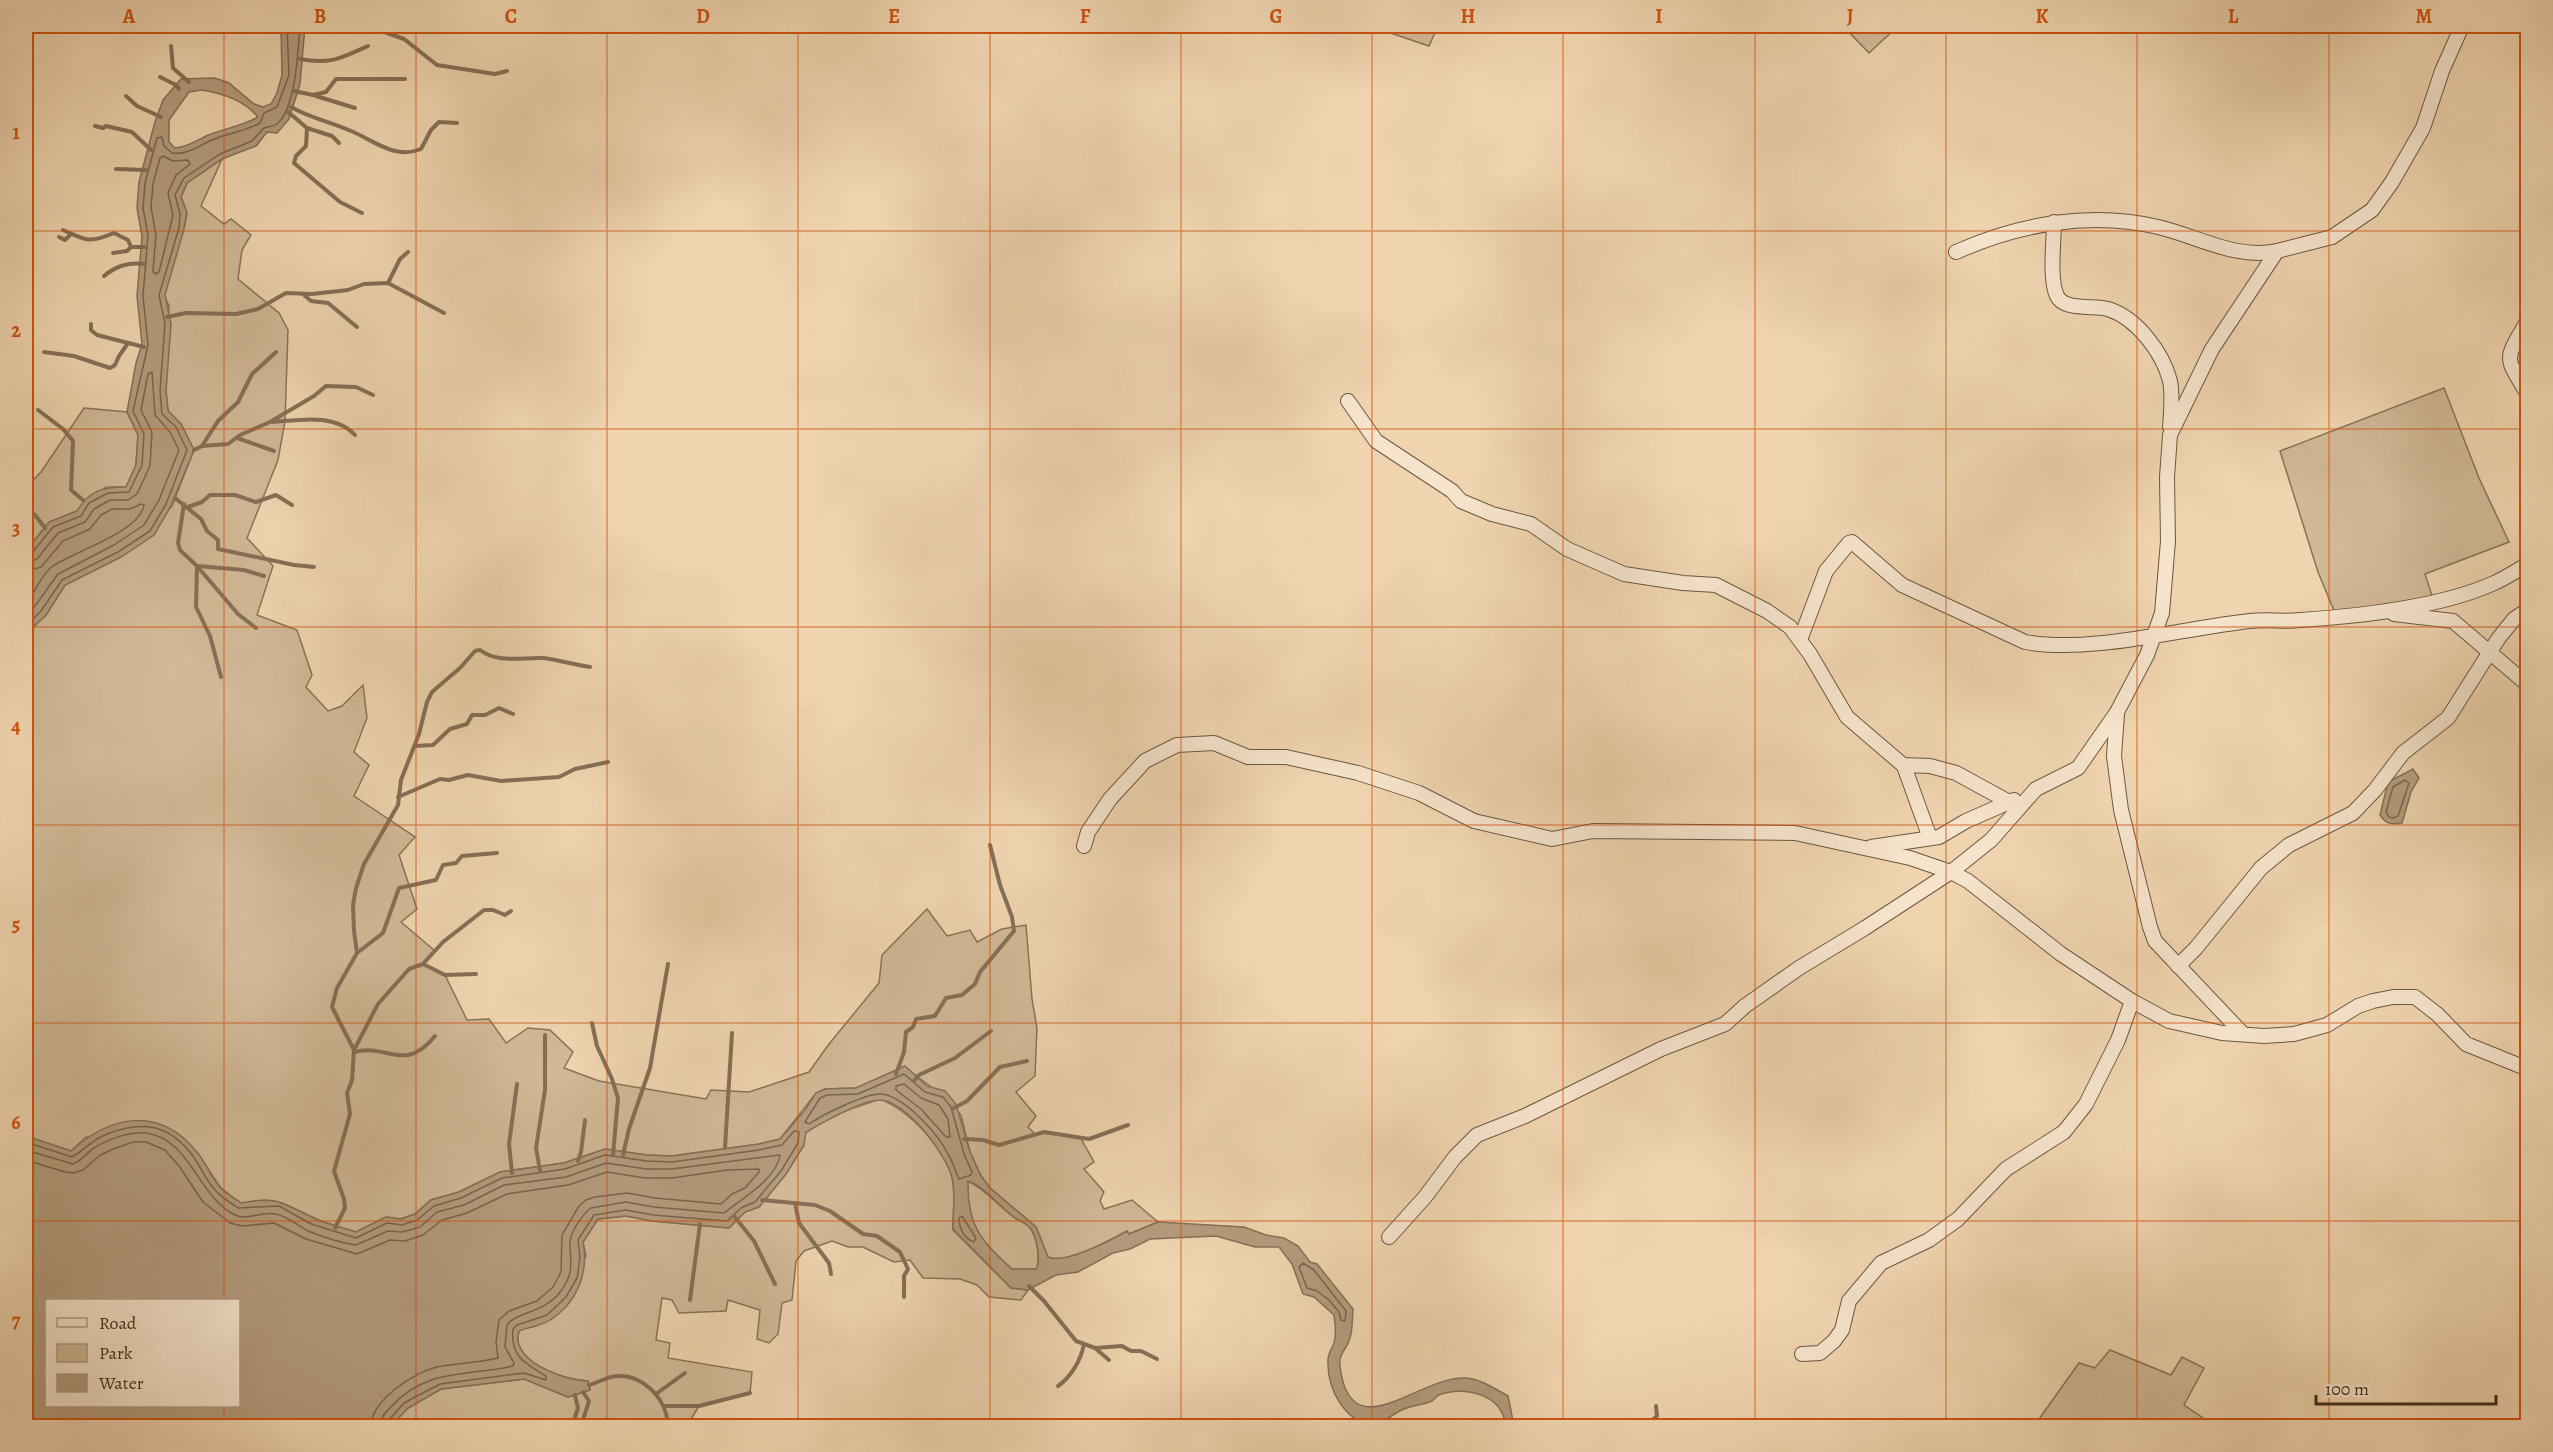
<svg xmlns="http://www.w3.org/2000/svg" width="2553" height="1452" viewBox="0 0 2553 1452" font-family="Alegreya,serif">
  <style>
    .green { fill: #d1b896; stroke: #897258; stroke-width: 1.5 }
    .water { fill: #b49b7d; stroke: #866f56; stroke-width: 1.5; fill-rule: evenodd }
    .lines { fill: none; stroke-linecap: round; stroke-linejoin: round }
    .shore { stroke: #7a644c; stroke-width: 1.5 }
    .stream { stroke: #866f56; stroke-width: 4 }
    .minor-casing { stroke: #6c5740; stroke-width: 16 }
    .minor { stroke: #f5e3cb; stroke-width: 14 }
    .grid { fill: none; stroke: #cf520e; stroke-width: 1.5; stroke-opacity: 0.55 }
    .neatline { fill: none; stroke: #cf520e; stroke-width: 2 }
    .grid-label { font-size: 20px; text-anchor: middle; font-weight: bold; fill: #cf520e }
  </style>
  <rect width="100%" height="100%" fill="#efd4af"/>
  <filter id="stains"><feTurbulence type="fractalNoise" baseFrequency=".00333" numOctaves="4"/><feColorMatrix values="0 0 0 0 .2 0 0 0 0 .09 0 0 0 0 .02 0 0 0 .5 -.17"/></filter>
  <radialGradient id="worn" r=".72"><stop offset=".6" stop-color="#630" stop-opacity="0"/><stop offset="1" stop-color="#630" stop-opacity=".3"/></radialGradient>
  <g class="green">
    <polygon points="1370,26 1438,26 1429,46"/>
    <polygon points="1843,26 1898,26 1869,53"/>
    <path d="M222,159L201,206L224,224L231,219L251,235L242,250L238,279L279,313L288,330L285,421L278,460L247,538L273,566L257,615L297,630L312,675L306,687L328,711L342,706L363,685L367,718L354,752L369,765L354,796L415,837L399,855L417,909L401,922L434,950L423,964L445,975L467,1020L489,1019L506,1043L528,1028L550,1030L573,1052L564,1068L599,1081L706,1099L711,1090L749,1092L809,1072L829,1044L879,983L882,955L927,909L947,936L970,930L977,942L1002,929L1026,925L1032,999L1037,1028L1035,1076L1016,1092L1036,1116L1028,1127L1035,1134L1044,1132L1080,1137L1094,1162L1084,1169L1104,1192L1100,1201L1104,1209L1132,1200L1158,1222L1129,1234L1127,1231C1111,1240 1064,1265 1048,1257L1036,1227L990,1188L981,1176L970,1152L961,1115L935,1090L905,1067L856,1088L825,1089L816,1093L780,1139L759,1144L672,1156L647,1155L605,1149L564,1163L500,1172L459,1192L431,1200L415,1214L401,1219L386,1217L356,1232C342,1227 325,1224 312,1217C282,1203 276,1195 241,1204L220,1187L197,1152L86,1137L71,1151L26,1136V634L46,615L65,585L121,557L172,506L194,450L181,424L168,411L166,391L169,306L164,295L187,213L181,197L187,183Z"/>
    <polygon points="2444,388 2479,478 2509,542 2425,574 2434,602 2337,618 2318,572 2280,451"/>
    <polygon points="84,408 127,412 138,435 136,465 126,487 106,487 77,511 49,522 26,551 26,487 41,472"/>
    <path d="M880,1099C909,1110 949,1151 953,1183C955,1198 953,1215 953,1230L1011,1288L1028,1290L1021,1300L989,1297L977,1285L960,1279L923,1278L910,1260L894,1262L863,1247H848L832,1241L804,1251L796,1261L792,1300L782,1303L778,1334L769,1343L757,1339L760,1310L728,1300L726,1311L679,1313L672,1300L662,1298L656,1340L670,1343L668,1358L752,1372L750,1393L699,1406L687,1426H391L408,1408L441,1389L524,1379L568,1397L590,1390L588,1381C567,1380 526,1367 519,1345C517,1341 518,1335 519,1330L536,1326L586,1256L583,1242L598,1219L626,1216L652,1221L729,1228L745,1212L759,1207L786,1174L804,1145L805,1133L833,1115Z"/>
    <path d="M968,1181C987,1190 999,1207 1015,1218C1020,1221 1028,1224 1031,1229C1037,1238 1041,1261 1036,1269H1012C995,1254 973,1233 968,1209C967,1200 968,1190 968,1181Z"/>
    <polygon points="2110,1350 2171,1375 2182,1357 2204,1368 2184,1405 2215,1426 2034,1426 2079,1363 2095,1368"/>
  </g>
  <g class="water">
    <path d="M281,26H305L300,84L289,119L277,133L267,132L256,146L222,159L187,183L181,197L187,213L184,229L165,295L171,324L166,391L168,411L181,424L194,450L171,506L154,535L121,557L65,585L46,615L26,634V551L49,522L77,511C89,490 104,487 126,487L136,465L138,435L127,412L136,363L142,344L137,296L142,236L137,208L139,182L155,122L163,100L181,79L215,78L229,83L254,104L263,107L271,104L277,93L282,75ZM201,90C222,93 244,100 258,117C242,126 227,128 211,134C198,139 189,147 175,148L169,142V120L189,92Z"/>
    <path d="M2413,769L2419,778L2411,792L2402,823C2391,825 2386,824 2380,815L2388,782Z"/>
    <path d="M905,1066L927,1086L945,1091L956,1104L970,1152L981,1176L990,1188L1036,1227L1048,1257C1064,1265 1111,1240 1127,1231L1129,1234L1158,1222L1244,1227L1266,1235L1284,1238L1298,1246L1310,1262L1317,1264L1353,1309C1352,1320 1353,1332 1349,1341C1346,1350 1338,1355 1340,1366C1350,1452 1420,1375 1466,1378C1481,1379 1495,1389 1508,1396L1514,1426H1505C1505,1395 1464,1385 1439,1395C1436,1396 1435,1399 1432,1401C1423,1405 1413,1405 1404,1409C1394,1413 1385,1421 1376,1426C1345,1423 1327,1390 1328,1360C1328,1354 1332,1348 1334,1343C1337,1333 1335,1324 1334,1315L1314,1297L1303,1294L1292,1264L1279,1247H1255L1216,1236L1150,1239L1130,1249L1113,1253L1078,1272L1056,1275L1028,1290L1011,1288L953,1229C953,1214 955,1198 953,1183C951,1159 907,1102 881,1100C865,1099 820,1124 806,1132L804,1145L786,1174L759,1207L745,1212L729,1228L652,1221L626,1216L598,1219L583,1242C589,1273 577,1303 550,1320C541,1326 528,1327 519,1331C518,1335 517,1341 519,1345C527,1367 567,1380 588,1381L590,1390L568,1397L524,1379L441,1389L408,1408L391,1426H26V1136L71,1151C111,1115 159,1106 196,1151C205,1161 210,1176 219,1186C225,1193 234,1198 241,1203C277,1196 281,1203 312,1217C325,1224 342,1227 356,1232L386,1217L401,1219L415,1214L431,1200L459,1192L500,1172L564,1163L605,1149L647,1155L672,1156L759,1144L780,1139L805,1110L816,1093L825,1089L856,1088ZM968,1181C985,1187 1001,1208 1015,1218C1020,1221 1028,1224 1031,1229C1037,1238 1041,1261 1036,1269H1012C980,1240 967,1225 968,1181ZM238,1300V1406H46V1300Z"/>
  </g>
  <g class="lines">
    <g class="shore">
      <polygon points="163,156 173,161 188,160 190,164 176,175 168,193 173,215 159,272 155,274 153,271 156,235 151,207 153,184 160,158"/>
      <path d="M26,555L32,553L53,527L81,516L89,503L108,493L129,492L142,465L144,434L133,411L148,345L143,296L148,235L143,208L145,183L157,138L162,137L164,146L172,153C188,155 198,146 212,140C228,133 244,132 260,123L264,113L277,107L289,75L287,26"/>
      <polyline points="26,563 37,559 58,533 85,522 94,509 110,500 128,500 137,494 150,466 152,432 141,410 148,374 152,372 155,415 170,432 179,450 159,500 144,525 114,545 58,574 35,606 26,615"/>
      <path d="M26,572L41,567L63,541L90,529L101,515L112,509H130L141,504L144,505C140,532 75,551 53,566C41,574 36,592 26,603"/>
      <path d="M26,626L41,611L62,580L118,552L150,531L166,504L187,450L176,427L162,414L160,391L165,324L159,295L179,228L180,214L175,195L184,178L220,154L252,141L264,128C269,126 273,127 277,124C296,108 298,50 300,26"/>
      <polygon points="2405,780 2409,783 2398,816 2393,818 2389,817 2386,812 2393,787"/>
      <path d="M904,1074L925,1092L943,1097L951,1107L964,1154L972,1172L971,1175L959,1179C955,1171 953,1162 948,1154C939,1135 903,1095 881,1094C866,1093 822,1115 809,1124L805,1122L820,1098L827,1095L858,1094Z"/>
      <polygon points="904,1084 921,1098 939,1105 948,1119 950,1137 946,1137 921,1109 896,1090 896,1086"/>
      <path d="M26,1142L72,1157C85,1150 91,1140 107,1134C142,1120 169,1124 193,1156C201,1167 206,1181 216,1191C222,1198 231,1203 238,1208L279,1206L311,1224L356,1238L387,1223L402,1225L417,1220L434,1206L461,1198L502,1178L565,1169L605,1155L647,1161L672,1162L759,1150L782,1145L794,1131L799,1132L798,1143L781,1171L755,1202L741,1208L727,1221L653,1215L626,1210L594,1215L578,1240L580,1257L577,1278L566,1297L547,1315L517,1325L513,1329C510,1357 525,1363 546,1376V1380L524,1373L440,1384L404,1403L388,1421L387,1426"/>
      <path d="M26,1150L73,1164C82,1161 86,1153 94,1148C108,1139 131,1131 147,1133C191,1140 198,1197 235,1215C246,1221 263,1211 276,1214C287,1216 298,1226 308,1231C323,1237 341,1243 356,1245L388,1231L402,1232L420,1227L437,1212L464,1205L504,1185L566,1177L606,1163L646,1169H672L780,1155C777,1179 741,1199 724,1213L654,1207L626,1202L591,1208C583,1214 570,1232 570,1243C570,1264 575,1271 561,1291C544,1314 517,1311 507,1325L505,1347L514,1363L513,1366C469,1376 425,1368 391,1407C385,1413 380,1418 380,1426"/>
      <path d="M26,1160L65,1172L74,1173L83,1170L99,1156L111,1150L133,1142H146L165,1150L179,1166L203,1202L230,1223L242,1226L274,1223L306,1239L357,1254L390,1240L405,1241L423,1235L442,1220L467,1213L507,1194L568,1185L607,1172L645,1178H672L727,1170L759,1169V1172L745,1188L732,1194L721,1204L655,1198L627,1193L595,1197L586,1200L579,1206L562,1235L561,1272L553,1287L537,1301L509,1311L499,1320L496,1342L498,1358C478,1363 457,1363 437,1367C414,1372 371,1401 371,1426"/>
      <path d="M962,1216L976,1238L974,1242C964,1239 959,1228 959,1218Z"/>
      <polygon points="1303,1263 1314,1270 1346,1311 1345,1321 1341,1320 1339,1312 1329,1300 1317,1291 1307,1288 1299,1267"/>
    </g>
    <g class="stream">
      <polyline points="368,26 404,39 437,65 495,74 507,71"/>
      <polyline points="171,46 173,68 189,82"/>
      <path d="M300,59C329,65 342,58 368,46"/>
      <polyline points="160,77 176,85 179,89"/>
      <polyline points="294,91 313,95 326,92 336,79 405,79"/>
      <polyline points="126,96 137,106 161,117"/>
      <polyline points="316,96 355,108"/>
      <path d="M291,107C310,118 331,122 351,131C373,140 395,160 421,149L431,130L439,122L457,123"/>
      <polyline points="287,111 307,128 332,136 339,143"/>
      <polyline points="95,126 103,128 106,126 132,132 151,150"/>
      <polyline points="307,128 306,146 296,156 294,163 340,202 362,213"/>
      <polyline points="116,169 146,170"/>
      <path d="M63,230C86,240 88,244 114,233L128,240L131,247H145"/>
      <polyline points="59,237 65,240 70,235"/>
      <polyline points="113,253 127,251 131,247"/>
      <path d="M104,276C116,266 128,262 145,264"/>
      <polyline points="388,283 400,259 408,252"/>
      <polyline points="303,294 311,301 328,303 357,327"/>
      <polyline points="167,317 186,313 236,314 258,309 286,293 312,294 348,290 364,284 388,283 444,313"/>
      <polyline points="91,324 91,330 97,335 144,347"/>
      <polyline points="44,352 74,356 110,368 115,365 119,356 128,343"/>
      <polyline points="38,410 63,429 73,441 71,490 83,500"/>
      <path d="M273,422C299,420 335,413 355,435"/>
      <polyline points="237,438 274,451"/>
      <polyline points="202,446 228,444 240,435 270,422 314,396 326,386 356,387 373,395"/>
      <polyline points="194,450 202,446 218,421 238,402 252,374 276,352"/>
      <polyline points="175,498 201,519 207,531 218,540 218,549 294,565 314,567"/>
      <polyline points="184,504 178,543 180,550 197,566 196,607 210,636 221,677"/>
      <polyline points="188,507 202,502 210,495 235,495 256,502 276,495 292,505"/>
      <polyline points="26,510 35,515 45,528"/>
      <polyline points="197,566 238,614 256,628"/>
      <polyline points="198,566 244,570 264,576"/>
      <polyline points="415,746 433,745 450,729 467,724 472,715 485,715 499,708 513,714"/>
      <polyline points="398,797 440,779 449,780 468,775 501,781 559,777 575,769 608,762"/>
      <polyline points="357,953 383,933 399,888 436,880 443,865 456,863 462,856 497,853"/>
      <polyline points="423,964 445,975 476,974"/>
      <polyline points="592,1023 597,1046 612,1079 618,1098 613,1155"/>
      <path d="M354,1050L332,1007L337,988L357,953L354,931L353,905L356,888L364,864L398,805L401,780L419,734L427,702L432,692L460,668L475,651L480,650C498,664 522,657 544,658C559,660 575,665 590,667"/>
      <path d="M354,1052C388,1043 404,1074 435,1036"/>
      <polyline points="896,1074 904,1052 906,1032 913,1027 916,1019 935,1016 946,998 962,995 975,984 980,972 1014,931 1012,917 1000,885 990,845"/>
      <polyline points="914,1081 919,1075 955,1058 991,1031"/>
      <polyline points="954,1108 967,1101 1000,1067 1027,1061"/>
      <polyline points="964,1139 983,1140 999,1145 1044,1132 1089,1139 1128,1125"/>
      <polyline points="725,1148 732,1033"/>
      <polyline points="623,1155 629,1129 650,1068 668,964"/>
      <polyline points="578,1161 581,1152 585,1120"/>
      <polyline points="540,1171 536,1148 545,1090 545,1035"/>
      <polyline points="512,1173 509,1144 517,1084"/>
      <polyline points="762,1200 815,1205 830,1211 863,1234 877,1236 900,1252 908,1269 904,1276 904,1297"/>
      <polyline points="795,1203 799,1223 829,1263 831,1274"/>
      <polyline points="734,1216 754,1241 775,1284"/>
      <polyline points="335,1228 345,1208 344,1199 334,1171 350,1114 347,1093 352,1080 354,1050 378,1004 409,969 423,964 443,942 484,910 493,910 505,915 511,911"/>
      <polyline points="1029,1286 1044,1301 1076,1341 1095,1348 1122,1346 1131,1351 1141,1351 1157,1359"/>
      <polyline points="690,1300 700,1224"/>
      <polyline points="1095,1348 1109,1360"/>
      <path d="M589,1385C596,1383 604,1379 611,1377C641,1371 667,1398 668,1426"/>
      <path d="M1058,1386C1071,1377 1081,1360 1084,1344"/>
      <polyline points="656,1394 685,1373"/>
      <polyline points="664,1406 699,1406 750,1393"/>
      <polyline points="572,1426 578,1408 575,1395"/>
      <polyline points="581,1426 589,1401 583,1392"/>
      <polyline points="1645,1426 1657,1416 1656,1406"/>
    </g>
    <defs>
      <g id="minor">
        <path d="M2054,222C2054,241 2049,279 2057,296C2064,311 2095,305 2108,309C2137,318 2163,353 2170,381C2173,396 2171,412 2170,427"/>
        <path d="M1956,252C2018,224 2090,211 2158,227C2197,236 2236,260 2277,251"/>
        <path d="M2528,320C2504,362 2504,354 2528,395"/>
        <polyline points="1348,401 1376,441 1452,491 1461,501 1492,514 1531,524 1567,549 1624,574 1683,583 1716,585 1767,611 1790,627 1810,654 1847,717 1903,765 1930,766 1956,773 2009,802"/>
        <polyline points="2394,614 2453,621 2528,685"/>
        <path d="M1800,640L1826,571L1849,543L1852,542L1902,585L2025,642C2090,654 2183,628 2250,621C2267,619 2284,622 2300,620C2359,616 2437,608 2492,584C2504,579 2516,571 2528,564"/>
        <polyline points="2117,714 2114,756 2121,810 2150,927 2155,941 2243,1034"/>
        <polyline points="1904,766 1930,838"/>
        <polyline points="1084,846 1088,832 1110,799 1145,761 1177,745 1214,743 1248,757 1286,757 1358,773 1419,793 1474,821 1552,839 1593,831 1795,833 1910,858 1951,872 1968,881 2061,954 2132,1001 2169,1021 2222,1033 2264,1036 2294,1034 2327,1025 2358,1006 2373,1001 2393,997 2415,997 2437,1014 2466,1044 2528,1069"/>
        <polyline points="1871,847 1939,837 1966,821 2014,800"/>
        <polyline points="2178,966 2196,948 2261,868 2289,845 2353,813 2375,790 2403,753 2448,718 2498,639 2514,619 2526,611"/>
        <polyline points="1389,1237 1425,1197 1455,1157 1477,1135 1525,1116 1661,1049 1725,1024 1745,1006 1799,968 1865,928 1951,872 1991,840 2036,789 2078,768 2117,712 2147,655 2162,613 2168,541 2167,477 2170,435 2212,349 2277,251 2332,237 2372,210 2392,182 2423,128 2442,71 2462,26"/>
        <polyline points="1802,1354 1820,1353 1834,1341 1842,1330 1849,1301 1881,1263 1929,1240 1958,1219 2006,1169 2064,1132 2086,1104 2118,1040 2132,1001"/>
      </g>
    </defs>
    <use href="#minor" class="minor-casing"/>
    <use href="#minor" class="minor"/>
  </g>
  <path class="grid" d="M224,26V1300M416,26V1426M607,26V1426M798,26V1426M990,26V1426M1181,26V1426M1372,26V1426M1563,26V1426M1755,26V1426M1946,26V1426M2137,26V1426M2329,26V1426M26,231H2528M26,429H2528M26,627H2528M26,825H2528M26,1023H2528M26,1221H2528M224,1406V1426"/>
  <rect width="2553" height="1452" fill="none" stroke="#efd4af" stroke-width="66"/>
  <rect x="45" y="1299" width="195" height="108" fill="#f5e3cb" stroke="#ad9a85" stroke-width="1.5"/>
  <rect x="57" y="1318" width="30" height="9" fill="#f5e3cb" stroke="#ad9a85" stroke-width="1.5"/>
  <text x="99" y="1329" font-size="18" fill="#412d1b">Road</text>
  <rect x="57" y="1344" width="30" height="18" fill="#d1b896" stroke="#ad9a85" stroke-width="1.5"/>
  <text x="99" y="1359" font-size="18" fill="#412d1b">Park</text>
  <rect x="57" y="1374" width="30" height="18" fill="#b49b7d" stroke="#ad9a85" stroke-width="1.5"/>
  <text x="99" y="1389" font-size="18" fill="#412d1b">Water</text>
  <path d="M2316 1395v9h180v-9" fill="none" stroke="#412d1b" stroke-width="3"/>
  <text x="2325" y="1395" font-size="18" fill="#412d1b" stroke="#f5e3cb" stroke-width="4.5" paint-order="stroke">100 m</text>
  <rect x="33" y="33" width="2487" height="1386" class="neatline"/>
  <g class="grid-label">
    <text x="129" y="23">A</text>
    <text x="320" y="23">B</text>
    <text x="511" y="23">C</text>
    <text x="703" y="23">D</text>
    <text x="894" y="23">E</text>
    <text x="1085" y="23">F</text>
    <text x="1276" y="23">G</text>
    <text x="1468" y="23">H</text>
    <text x="1659" y="23">I</text>
    <text x="1850" y="23">J</text>
    <text x="2042" y="23">K</text>
    <text x="2233" y="23">L</text>
    <text x="2424" y="23">M</text>
    <text x="16" y="139">1</text>
    <text x="16" y="337">2</text>
    <text x="16" y="535">3</text>
    <text x="16" y="733">4</text>
    <text x="16" y="931">5</text>
    <text x="16" y="1129">6</text>
    <text x="16" y="1327">7</text>
  </g>
  <rect width="100%" height="100%" filter="url(#stains)"/>
  <rect width="100%" height="100%" fill="url(#worn)"/>
</svg>
